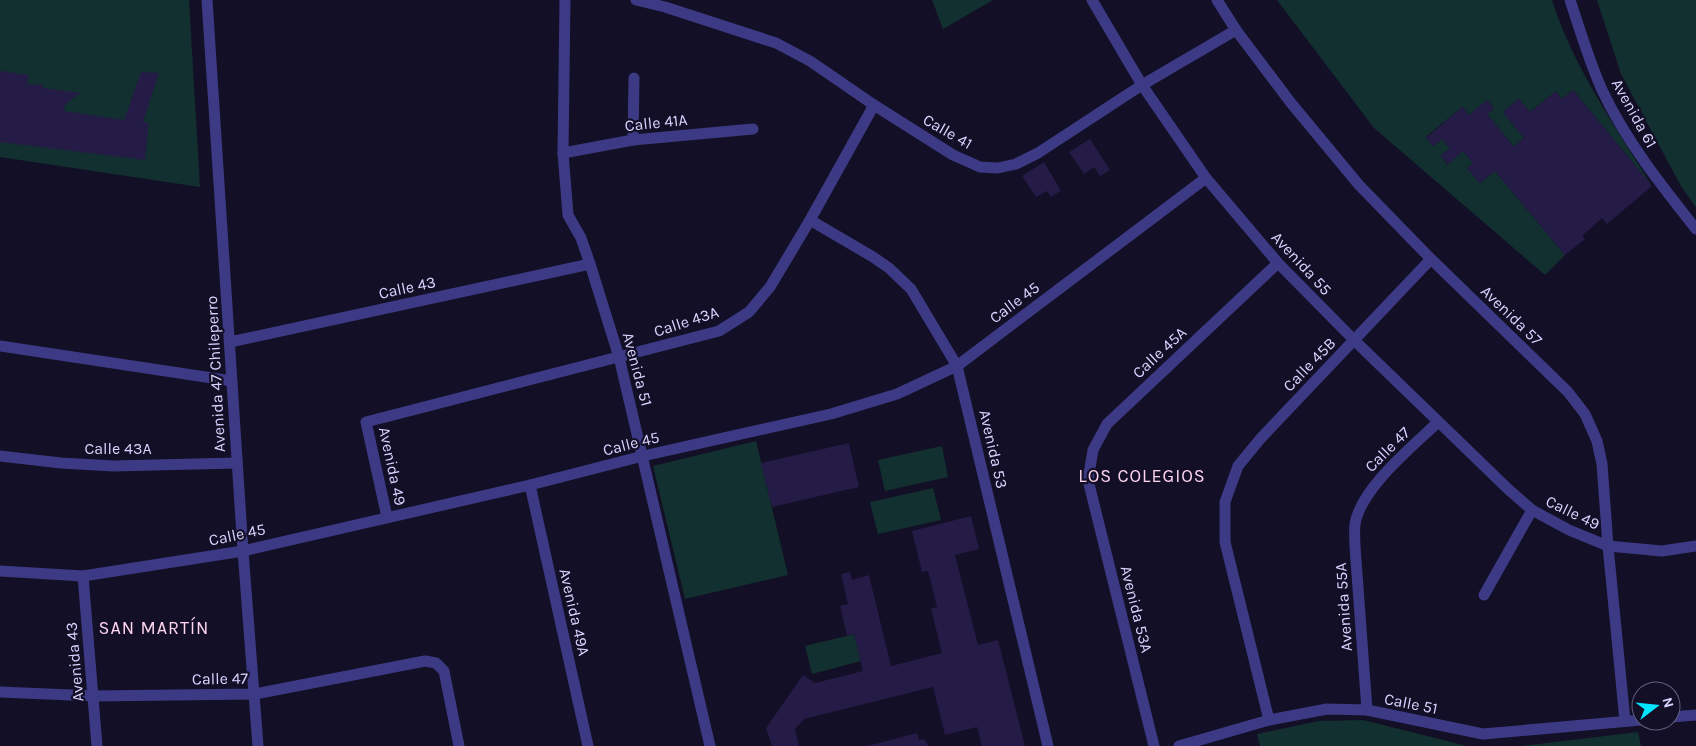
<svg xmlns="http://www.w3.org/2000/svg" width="1696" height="746" viewBox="0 0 1696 746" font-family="Karla,sans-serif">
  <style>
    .green { fill: #12302f }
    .building { fill: #241b47 }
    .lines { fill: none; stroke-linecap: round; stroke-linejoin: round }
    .street { stroke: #3d3a85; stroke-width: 11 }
    .labels { text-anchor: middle; stroke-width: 4.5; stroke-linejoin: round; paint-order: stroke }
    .street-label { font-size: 16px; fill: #d9d4ff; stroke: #130f26 }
    .neighbourhood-label { font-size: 18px; letter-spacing: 1px; fill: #ffd6f0; stroke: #130f26 }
  </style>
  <rect width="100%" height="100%" fill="#130f26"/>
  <g class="green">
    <polygon points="0,0 189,0 200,187 0,157"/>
    <polygon points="932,0 993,0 943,29"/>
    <path d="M1277,0H1552C1573,67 1616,127 1652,186L1573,90L1562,99L1556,91L1530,112L1519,99L1503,112L1524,138L1514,147L1487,114L1494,108L1487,100L1469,115L1462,107L1426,137L1433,146L1442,139L1450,148L1441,156L1447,164L1463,151L1473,163L1467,168L1480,183L1495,171L1565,255L1545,275L1374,128Z"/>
    <polygon points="1597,0 1696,0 1696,207 1682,188 1621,74"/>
    <polygon points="756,441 788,575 685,599 653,466"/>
    <polygon points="942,446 948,477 885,491 878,460"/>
    <polygon points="933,488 941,520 878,534 870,502"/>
    <polygon points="854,634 861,661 812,674 805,646"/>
    <polygon points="1363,720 1467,746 1260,746 1257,734 1319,721"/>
    <polygon points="1638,732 1641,746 1522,746"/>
  </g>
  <g class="building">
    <polygon points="0,71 29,75 27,84 43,85 43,88 80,93 65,105 64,111 124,120 141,72 159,73 143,122 149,123 145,160 0,142"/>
    <polygon points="1573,90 1652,186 1607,224 1602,218 1582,236 1585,239 1565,255 1495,171 1480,183 1467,168 1473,163 1463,151 1448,164 1441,156 1450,148 1442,139 1433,146 1426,138 1462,107 1469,115 1487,100 1494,108 1487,114 1514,147 1524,138 1503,112 1519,99 1530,112 1556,91 1562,99"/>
    <polygon points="1090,139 1110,170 1100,176 1094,167 1084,174 1069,152"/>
    <polygon points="1044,162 1061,191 1051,197 1047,191 1036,197 1022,176"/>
    <polygon points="849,443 859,487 772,507 761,463"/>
    <polygon points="971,516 979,549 955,555 978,645 998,640 1025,746 982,746 977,727 945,735 933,687 804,719 795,729 799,746 772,746 766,728 803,675 815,683 863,671 854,634 847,636 840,606 848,604 841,574 850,572 852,580 869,575 891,666 942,653 931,609 937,607 928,571 922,572 912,531"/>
    <polygon points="917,733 919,740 924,739 929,746 867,746"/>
  </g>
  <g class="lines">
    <g class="street">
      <polyline points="207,0 243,551 258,746"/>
      <polyline points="565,0 563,153 568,215 581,238 590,264 619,357 710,746"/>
      <polyline points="636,0 665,7 776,43 810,61 874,105 953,155 980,167 998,168 1016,164 1038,153 1142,85 1236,30"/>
      <polyline points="1092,0 1142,85 1206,178 1278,263 1354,340 1508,489 1532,510 1569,530 1608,546 1662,551 1696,546"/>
      <polyline points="1217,0 1236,30 1291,103 1359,185 1431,259 1568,392 1585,414 1597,441 1602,464 1608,546 1625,721"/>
      <path d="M1570,0C1580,30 1589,61 1602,90C1626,141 1661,185 1696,229"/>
      <polyline points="633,140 634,78"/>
      <polyline points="563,153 633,140 753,129"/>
      <polyline points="810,220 873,257 889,268 911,289 957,366 1048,746"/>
      <polyline points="230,342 590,264"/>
      <polyline points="0,346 232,381"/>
      <polyline points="0,456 61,463 113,466 237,463"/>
      <polyline points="530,485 588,746"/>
      <polyline points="387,517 366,422 719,331 749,312 770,287 810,220 874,105"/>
      <polyline points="0,571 83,576 243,551 530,485 643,456 831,414 897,394 957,366 1206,178"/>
      <polyline points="83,576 97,746"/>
      <polyline points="1484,595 1532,510"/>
      <polyline points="0,692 94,696 255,694 425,661 436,663 444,671 459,746"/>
      <path d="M1367,710L1355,547C1355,540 1354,531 1355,524C1361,488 1412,447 1438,422"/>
      <polyline points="1671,717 1696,715"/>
      <polyline points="1269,720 1225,542 1225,502 1238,466 1261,438 1431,259"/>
      <polyline points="1154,746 1088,480 1093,450 1107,424 1278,263"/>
      <polyline points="1179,746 1269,720 1327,709 1367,710 1483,734 1641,720"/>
    </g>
  </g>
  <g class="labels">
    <g class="street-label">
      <text transform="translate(1635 113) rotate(61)" y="6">Avenida 61</text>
      <text transform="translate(656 122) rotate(-6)" y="6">Calle 41A</text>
      <text transform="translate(948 131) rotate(30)" y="6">Calle 41</text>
      <text transform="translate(1302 263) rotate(47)" y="6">Avenida 55</text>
      <text transform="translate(407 287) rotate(-12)" y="6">Calle 43</text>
      <text transform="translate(1014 302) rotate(-37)" y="6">Calle 45</text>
      <text transform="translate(1512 315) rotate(44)" y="6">Avenida 57</text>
      <text transform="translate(686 321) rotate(-18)" y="6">Calle 43A</text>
      <text transform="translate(1159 352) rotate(-43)" y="6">Calle 45A</text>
      <text transform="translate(1309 364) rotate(-46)" y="6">Calle 45B</text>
      <text transform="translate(638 369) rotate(75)" y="6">Avenida 51</text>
      <text transform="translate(215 374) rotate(-93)" y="6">Avenida 47 Chileperro</text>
      <text transform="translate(631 443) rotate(-14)" y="6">Calle 45</text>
      <text x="118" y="454">Calle 43A</text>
      <text transform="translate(994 449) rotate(77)" y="6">Avenida 53</text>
      <text transform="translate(1387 449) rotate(-45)" y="6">Calle 47</text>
      <text transform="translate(393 466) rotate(78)" y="6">Avenida 49</text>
      <text transform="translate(1573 512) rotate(26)" y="6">Calle 49</text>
      <text transform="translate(237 534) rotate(-12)" y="6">Calle 45</text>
      <text transform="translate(1343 607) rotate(-94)" y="6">Avenida 55A</text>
      <text transform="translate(1137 609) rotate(76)" y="6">Avenida 53A</text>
      <text transform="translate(575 612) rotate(77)" y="6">Avenida 49A</text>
      <text transform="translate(74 662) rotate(-95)" y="6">Avenida 43</text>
      <text transform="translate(220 678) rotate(-1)" y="6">Calle 47</text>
      <text transform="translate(1411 703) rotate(11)" y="6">Calle 51</text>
    </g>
    <g class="neighbourhood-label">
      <text x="1142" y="482">LOS COLEGIOS</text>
      <text x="154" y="634">SAN MARTÍN</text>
    </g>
  </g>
  <g transform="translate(1656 706) rotate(74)"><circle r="24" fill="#130f26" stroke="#625e7d"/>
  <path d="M0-4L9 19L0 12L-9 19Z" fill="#00e5ff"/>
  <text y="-8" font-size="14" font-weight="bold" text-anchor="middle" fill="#d9d4ff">N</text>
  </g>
</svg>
